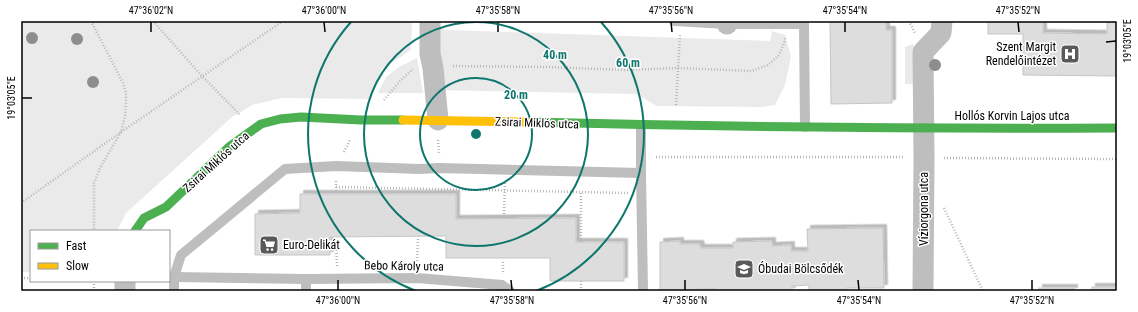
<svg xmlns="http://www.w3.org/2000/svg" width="1138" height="312" viewBox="0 0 1138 312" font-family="'Roboto Condensed',sans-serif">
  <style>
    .green { fill: #eaeaea }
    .building { fill: #ddd; stroke: #c5c5c5; filter: url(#shadow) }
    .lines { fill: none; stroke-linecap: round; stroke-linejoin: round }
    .path { stroke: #b8b8b8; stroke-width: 2.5; stroke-dasharray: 1 2; stroke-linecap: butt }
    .lane { stroke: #bebebe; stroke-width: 10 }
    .street { stroke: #bebebe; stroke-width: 21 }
    .fast { stroke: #4caf50; stroke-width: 9 }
    .slow { stroke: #ffc107; stroke-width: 9 }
    .tree { fill: #8d8d8d }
    .ticks { fill: none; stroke: #000; stroke-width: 1.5 }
    .ring { fill: none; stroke: #0f766e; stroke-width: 2 }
    .labels { text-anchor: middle; stroke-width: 3; stroke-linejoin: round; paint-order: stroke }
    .poi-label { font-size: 12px; fill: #000; stroke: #fff; text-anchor: start }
    .street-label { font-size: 12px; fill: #000; stroke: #fff }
    .centre { fill: #0f766e; stroke: #fff; stroke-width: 2 }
    .ring-label { font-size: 12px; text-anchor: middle; font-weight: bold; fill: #0f766e; stroke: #fff; stroke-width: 3; stroke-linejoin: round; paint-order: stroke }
    .neatline { fill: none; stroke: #000; stroke-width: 1.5 }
    .ticks-label { font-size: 10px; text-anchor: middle; fill: #000 }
  </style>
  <defs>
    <filter id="shadow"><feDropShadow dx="3.5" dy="-3.5" stdDeviation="0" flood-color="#0004"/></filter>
  </defs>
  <rect width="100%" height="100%" fill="#fff"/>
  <g class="green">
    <polygon points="21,21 412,21 411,50 381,70 371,99 282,98 252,105 232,117 126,213 117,231 31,231 31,272 21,272"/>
    <polygon points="437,25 446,30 770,41 772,31 785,35 791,57 785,85 775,105 763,107 657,106 636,94 433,90"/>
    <polygon points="913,44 915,49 917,84 905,84 905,47"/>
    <polygon points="417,58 423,93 378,93 386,77 399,67"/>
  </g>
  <g class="building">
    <polygon points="830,21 886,21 886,30 892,30 892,103 831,104"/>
    <polygon points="988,21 1043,21 1043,33 1107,34 1107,21 1117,21 1117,76 1023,75 1023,34 988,34"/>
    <polygon points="300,194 456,194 456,219 576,218 576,242 624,242 624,281 550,281 550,258 446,258 446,236 330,237 330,255 255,255 255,214 300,213"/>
    <polygon points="883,228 884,288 846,288 846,291 809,291 809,285 792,286 792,291 717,291 716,289 698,289 698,291 660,291 660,242 680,241 680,244 700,244 701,248 733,248 733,242 772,241 772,246 791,245 791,251 808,251 807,229"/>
    <rect x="1092" y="287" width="25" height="4"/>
    <rect x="1039" y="288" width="35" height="3"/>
  </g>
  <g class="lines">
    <g class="path">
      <polyline points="91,21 123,83 126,93 126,104 125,116 121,132 100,168 94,183 94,231"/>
      <polyline points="153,21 202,76 240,115"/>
      <polyline points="909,21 915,33"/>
      <polyline points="21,23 22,21"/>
      <polyline points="453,66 548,67 626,70 678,68 752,71 768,65 779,55 785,41 785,37"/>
      <polyline points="384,100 400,81 413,69"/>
      <polyline points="676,105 680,34"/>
      <polyline points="438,140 439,153"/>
      <polyline points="344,152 350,140"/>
      <polyline points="656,157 905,157"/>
      <polyline points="944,158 1117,159"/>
      <polyline points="336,181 336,191"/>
      <polyline points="336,187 628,193"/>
      <polyline points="21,203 121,132 283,21"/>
      <polyline points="944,208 983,291"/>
      <polyline points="504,214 505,183"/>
      <polyline points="336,241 337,266"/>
      <polyline points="581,242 581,192"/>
      <polyline points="417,264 418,237"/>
      <polyline points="503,272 503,261"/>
      <polyline points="21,278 31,278"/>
      <polyline points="94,291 94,281"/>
      <polyline points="581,291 581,281"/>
    </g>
    <g class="lane">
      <polyline points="674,21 727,24 804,24 805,127"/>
      <polyline points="641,173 643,291"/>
      <polyline points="174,277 306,279 417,278 502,285 510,291"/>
      <polyline points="174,291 174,277 181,255 285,169 336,166 419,169 439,168 641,173 641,125"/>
      <polyline points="306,291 306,279"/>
    </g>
    <g class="street">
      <polyline points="430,21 430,54 433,68 438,120"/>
      <polyline points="727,21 727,24"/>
      <polyline points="125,291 125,281"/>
      <polyline points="923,291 924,157 923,52 941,33 942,21"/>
    </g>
    <g class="fast">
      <path d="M530,122C726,127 921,129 1117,128"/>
      <polyline points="135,231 144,218 166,207 229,147 261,124 280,119 301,117 361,120 403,120"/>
    </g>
    <polyline class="slow" points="403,120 530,122"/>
  </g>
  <g class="tree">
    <circle cx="32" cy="38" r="6"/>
    <circle cx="77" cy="39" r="6"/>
    <circle cx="935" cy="65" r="6"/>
    <circle cx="93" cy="82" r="6"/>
  </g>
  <path class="ticks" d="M151,22V32M324,22L325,32M498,22V32M671,22L672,32M845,22V32M1018,22L1019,32M1106,42L1116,41M22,98H32M338,280V290M511,280L512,290M685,280V290M858,280L859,290M1032,280V290"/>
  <g class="ring">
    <circle cx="476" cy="134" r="56"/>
    <circle cx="476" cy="134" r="112"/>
    <path d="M416 291A168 168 0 0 1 351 22M601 22A168 168 0 0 1 536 291"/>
  </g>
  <defs>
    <symbol id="hospital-square" viewBox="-11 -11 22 22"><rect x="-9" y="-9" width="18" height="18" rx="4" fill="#595959" stroke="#fff"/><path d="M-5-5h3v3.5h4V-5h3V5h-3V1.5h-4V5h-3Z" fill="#fff"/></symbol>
    <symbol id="supermarket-square" viewBox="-11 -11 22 22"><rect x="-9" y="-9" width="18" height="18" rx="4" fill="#595959" stroke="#fff"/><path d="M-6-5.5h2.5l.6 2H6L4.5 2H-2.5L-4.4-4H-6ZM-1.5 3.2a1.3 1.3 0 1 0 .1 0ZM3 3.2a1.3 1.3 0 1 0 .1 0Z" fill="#fff"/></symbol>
    <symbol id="school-square" viewBox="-11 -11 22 22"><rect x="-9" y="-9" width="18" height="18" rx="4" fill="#595959" stroke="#fff"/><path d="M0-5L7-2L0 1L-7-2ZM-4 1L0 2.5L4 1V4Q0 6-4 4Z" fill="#fff"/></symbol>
  </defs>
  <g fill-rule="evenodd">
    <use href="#hospital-square" x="1059" y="43" width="22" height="22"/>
    <use href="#supermarket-square" x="258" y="234" width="22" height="22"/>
    <use href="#school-square" x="733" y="258" width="22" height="22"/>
  </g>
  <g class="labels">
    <g class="poi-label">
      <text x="1056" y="51" text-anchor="end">Szent Margit<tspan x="1056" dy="14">Rendelőintézet</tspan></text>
      <text x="283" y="249">Euro-Delikát</text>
      <text x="758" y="273">Óbudai Bölcsődék</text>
    </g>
    <g class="street-label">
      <text x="1012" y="120">Hollós Korvin Lajos utca</text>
      <text transform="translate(537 123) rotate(2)" y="4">Zsirai Miklós utca</text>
      <text transform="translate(216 162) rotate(-42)" y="4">Zsirai Miklós utca</text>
      <text transform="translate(924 209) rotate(-90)" y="4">Víziorgona utca</text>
      <text transform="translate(404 266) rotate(1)" y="4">Bebo Károly utca</text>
    </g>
  </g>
  <circle cx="476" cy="134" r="6" class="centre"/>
  <g class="ring-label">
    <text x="555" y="59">40 m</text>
    <text x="628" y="67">60 m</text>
    <text x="516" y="99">20 m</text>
  </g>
  <rect width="1138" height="312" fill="none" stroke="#ffffff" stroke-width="44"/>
  <rect x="30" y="230" width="140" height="52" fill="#ffffff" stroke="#999999"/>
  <rect x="38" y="243" width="20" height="6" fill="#4caf50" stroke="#999999"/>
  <text x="66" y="250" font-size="12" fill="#000000">Fast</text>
  <rect x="38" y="263" width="20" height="6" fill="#ffc107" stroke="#999999"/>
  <text x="66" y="270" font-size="12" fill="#000000">Slow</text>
  <rect x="22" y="22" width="1094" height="268" class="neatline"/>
  <g class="ticks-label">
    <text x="151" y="14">47°36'02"N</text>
    <text x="324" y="14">47°36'00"N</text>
    <text x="498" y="14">47°35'58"N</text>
    <text x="671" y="14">47°35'56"N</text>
    <text x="845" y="14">47°35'54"N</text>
    <text x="1018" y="14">47°35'52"N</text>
    <text transform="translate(1127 41) rotate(-90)" y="4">19°03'05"E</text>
    <text transform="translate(11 98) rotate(-90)" y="4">19°03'05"E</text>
    <text x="338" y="304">47°36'00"N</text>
    <text x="512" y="304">47°35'58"N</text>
    <text x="685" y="304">47°35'56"N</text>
    <text x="859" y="304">47°35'54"N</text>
    <text x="1032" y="304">47°35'52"N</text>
  </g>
</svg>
